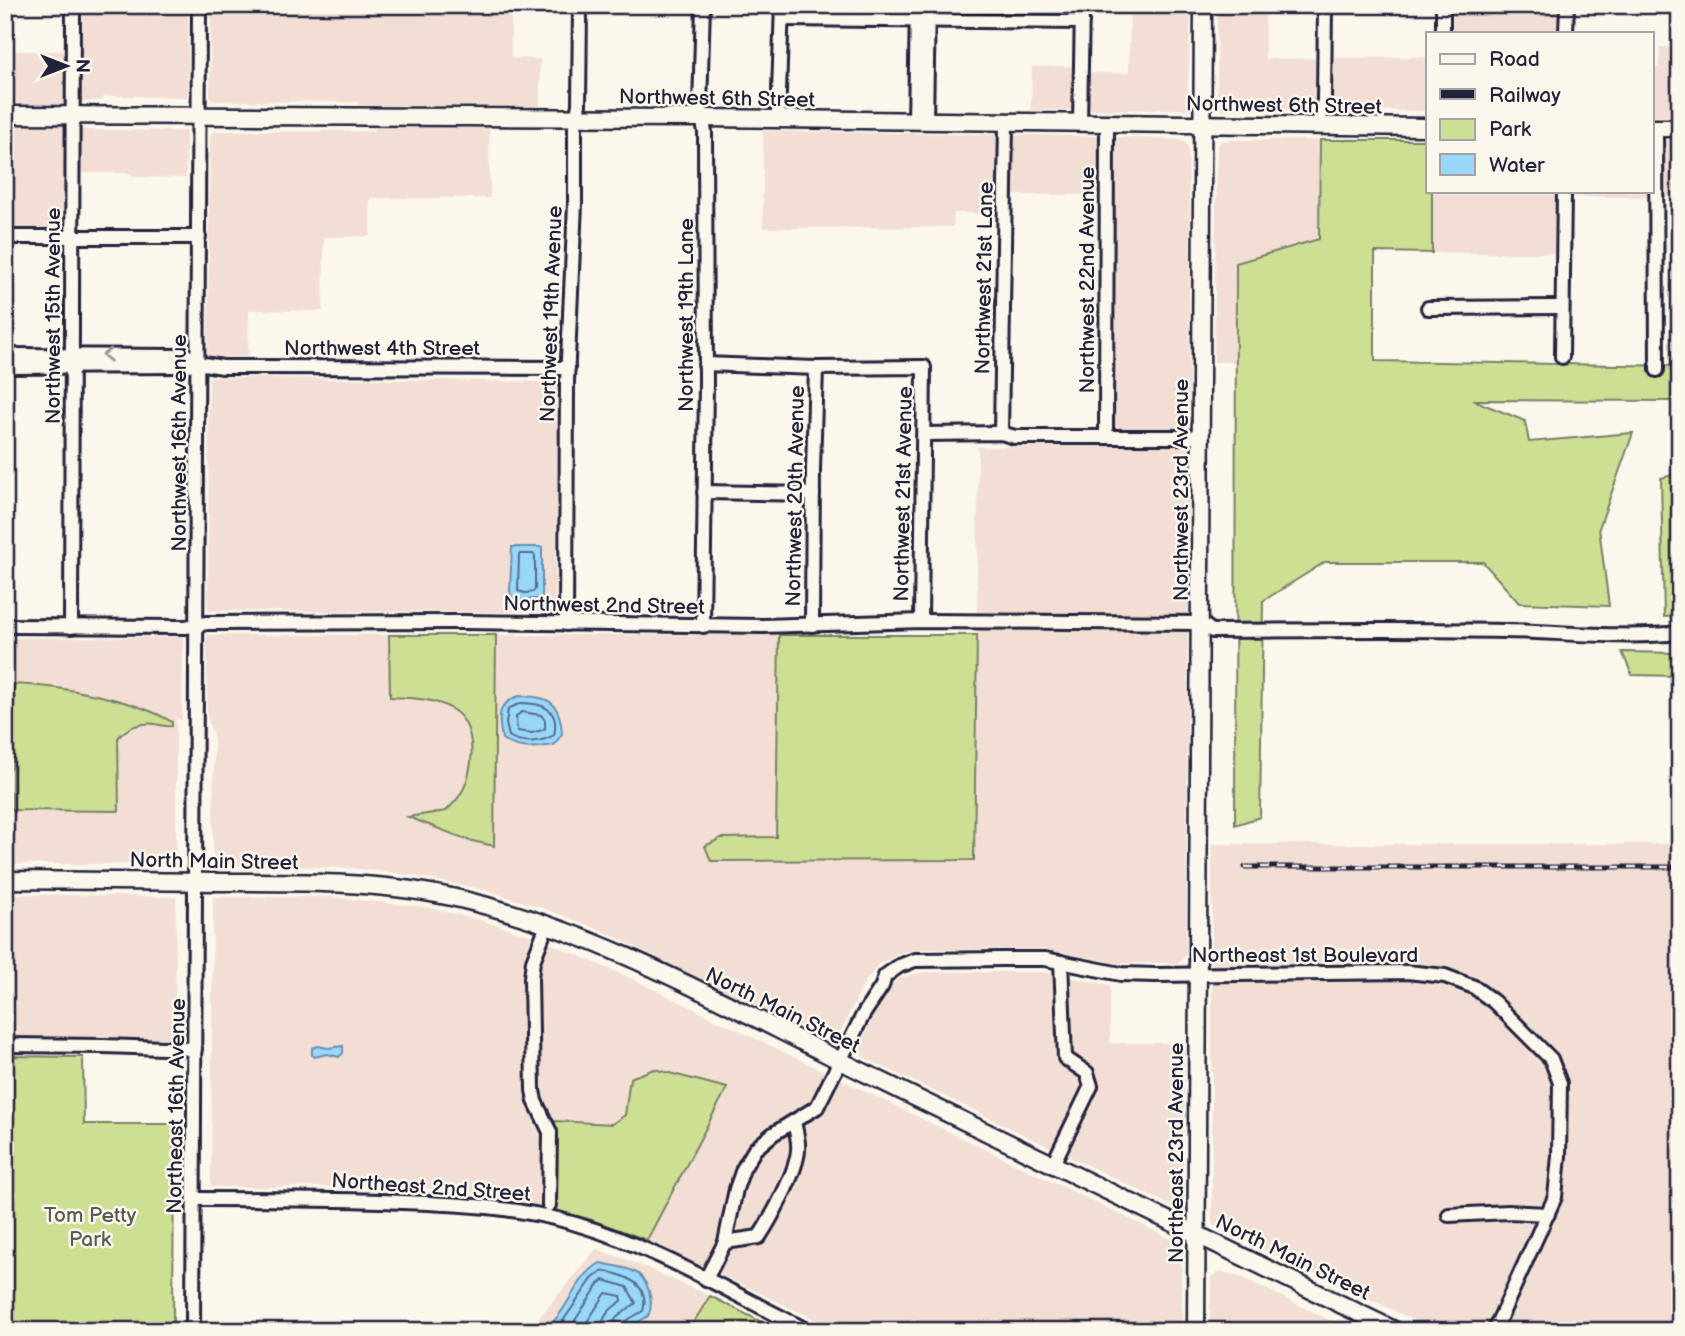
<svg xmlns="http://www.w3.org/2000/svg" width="1685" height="1336" viewBox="0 0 1685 1336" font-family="'Balsamiq Sans',sans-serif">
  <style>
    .built { fill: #f2ded4 }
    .green { fill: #cddf93; stroke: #788067; stroke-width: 2 }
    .water { fill: #99d7fa; stroke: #698fae; stroke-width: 2 }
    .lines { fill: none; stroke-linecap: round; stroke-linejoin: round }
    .shore { stroke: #526a87; stroke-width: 2 }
    .minor-casing { stroke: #22223b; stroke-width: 18 }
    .major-casing { stroke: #22223b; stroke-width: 21 }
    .minor { stroke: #fbf7ec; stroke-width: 12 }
    .major { stroke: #fbf7ec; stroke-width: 16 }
    .rail-casing { stroke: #22223b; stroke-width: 5 }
    .rail { stroke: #fbf7ec; stroke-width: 2.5; stroke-dasharray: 8; stroke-linecap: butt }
    .oneway { stroke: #99979c }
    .labels { text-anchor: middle; stroke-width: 5; stroke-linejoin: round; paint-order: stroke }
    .street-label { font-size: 21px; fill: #22223b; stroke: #fbf7ec }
    .park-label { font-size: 21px; fill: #555b55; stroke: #fbf7ec }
  </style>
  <rect width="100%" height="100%" fill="#fbf7ec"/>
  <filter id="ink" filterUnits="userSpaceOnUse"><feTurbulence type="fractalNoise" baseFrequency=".0143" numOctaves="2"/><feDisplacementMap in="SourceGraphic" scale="14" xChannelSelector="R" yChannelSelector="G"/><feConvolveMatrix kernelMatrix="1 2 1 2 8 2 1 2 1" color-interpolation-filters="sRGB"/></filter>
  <g filter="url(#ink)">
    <g class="built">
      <polygon points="83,5 188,5 188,97 104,96 103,100 66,104 5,104 5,51 82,51"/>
      <polygon points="211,5 511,5 511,58 540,59 540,106 358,105 357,102 215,101 210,97"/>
      <polygon points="1130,5 1191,5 1187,109 1031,110 1032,67 1071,66 1090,73 1129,73"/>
      <polygon points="1217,5 1265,5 1265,59 1428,57 1428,111 1220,109 1217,105"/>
      <rect x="1453" y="5" width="105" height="28"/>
      <polygon points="1660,47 1680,47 1680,116 1652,116 1652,68 1659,67"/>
      <polygon points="5,126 67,126 86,130 186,131 186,178 132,177 131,173 67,173 65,245 5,244"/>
      <polygon points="375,128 489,128 490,198 370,198 370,236 324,237 323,311 249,310 248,357 208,357 210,135 214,131 374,131"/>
      <polygon points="763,131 1094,136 1182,140 1188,146 1190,229 1186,955 1179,963 1118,963 1042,949 921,949 903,952 879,964 865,982 837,1038 827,1040 603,931 543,908 485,890 405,874 352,868 213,864 214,739 207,716 207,635 977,635 978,447 1110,446 1112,195 1010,195 999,213 954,213 953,227 763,228"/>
      <polygon points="1223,140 1320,140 1319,239 1236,263 1236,362 1214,362 1217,146"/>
      <polygon points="1652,140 1680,140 1680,197 1571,197 1570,253 1432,253 1432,191 1652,191"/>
      <polygon points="209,377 559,382 555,603 548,612 208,611"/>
      <polygon points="183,637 182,720 176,718 176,864 5,864 5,638"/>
      <polygon points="1212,844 1680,844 1680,1331 1437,1331 1212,1225"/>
      <polygon points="5,894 176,897 175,1041 5,1040"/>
      <polygon points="213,897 329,897 425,907 476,919 531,935 628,977 1177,1242 1181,1250 1182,1331 840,1331 647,1240 589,1219 548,1208 483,1195 409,1187 211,1187"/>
      <polygon points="1042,972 1110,985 1110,1043 1185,1043 1182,1198 1170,1205 863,1057 859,1052 860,1044 889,986 902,977 924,972"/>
      <polygon points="596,1249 628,1260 710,1296 688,1331 528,1331"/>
      <polygon points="1220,1271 1243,1278 1352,1331 1210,1331 1211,1277"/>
    </g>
    <g class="green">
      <polygon points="1320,140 1428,140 1428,191 1432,191 1432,253 1375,252 1375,361 1680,366 1680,401 1473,400 1525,421 1529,442 1633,433 1599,528 1609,606 1519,603 1483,562 1325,562 1263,601 1260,817 1235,825 1236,263 1319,239"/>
      <polygon points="1680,473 1680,616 1664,617 1661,478"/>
      <path d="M389,635H496L494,846L468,840L408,817L446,811C451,806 456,801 460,795C475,772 478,726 453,710C435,698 410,698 390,697Z"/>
      <polygon points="779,635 977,635 974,860 711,861 705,846 721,838 776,837"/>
      <polygon points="1622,652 1680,653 1680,676 1632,675"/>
      <path d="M13,684C58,686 133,698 172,722V726C165,727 162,725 155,724C141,722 127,727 118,738L119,811L12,810Z"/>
      <polygon points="5,1056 83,1057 84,1124 174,1124 173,1331 5,1331"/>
      <polygon points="654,1069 727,1088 647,1240 589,1219 554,1210 555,1121 612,1124 625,1115 630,1078"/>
      <polygon points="710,1296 780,1331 688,1331"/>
    </g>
    <g class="water">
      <polygon points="512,547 542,547 542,598 526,600 512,599 510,591"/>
      <path d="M519,696C550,696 560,702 562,734L554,745C535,748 519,751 502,739C498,717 496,704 519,696Z"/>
      <polygon points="318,1046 328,1048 343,1046 343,1053 339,1057 327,1054 315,1057 312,1055 312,1048"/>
      <path d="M600,1263C610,1265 624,1267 633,1271C648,1277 655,1302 648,1316L623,1331H542C568,1315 573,1279 600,1263Z"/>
    </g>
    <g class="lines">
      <g class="shore">
        <polygon points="519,554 533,554 535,556 535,589 533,592 525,593 518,591"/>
        <path d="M521,703C543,703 560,709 554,735C541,743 521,744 509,736L506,724L508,709Z"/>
        <polygon points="522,712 541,715 545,720 545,729 532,733 517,731 516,716"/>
        <path d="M556,1331L592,1279L602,1271C623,1274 651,1283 643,1311L624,1322L621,1331"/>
        <polyline points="568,1331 599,1284 604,1280 627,1287 636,1303 616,1318 612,1331"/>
        <path d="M581,1331L606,1293L621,1296L622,1301C609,1309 602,1316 602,1331"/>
      </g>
      <defs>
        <g id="minor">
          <polyline points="782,19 1082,22"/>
          <polyline points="1443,33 1443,5"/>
          <polyline points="1566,33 1567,5"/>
          <polyline points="778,120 782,5"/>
          <polyline points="915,121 917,5"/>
          <polyline points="926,121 928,5"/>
          <polyline points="1080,124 1082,5"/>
          <polyline points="1318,127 1324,100 1325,5"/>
          <polyline points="1656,128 1657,370"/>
          <polyline points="5,237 199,237"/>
          <polyline points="1428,308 1562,307"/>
          <polyline points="5,355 188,356 197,363 223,367 568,368"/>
          <polyline points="1562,357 1564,191"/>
          <polyline points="705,364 816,368 924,367 921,621"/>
          <polyline points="5,367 182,366 197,363"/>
          <polyline points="1001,433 1006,123"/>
          <polyline points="925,434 1001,433 1015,437 1202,437"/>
          <polyline points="1106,436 1107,124"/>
          <polyline points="704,492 813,494"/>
          <polyline points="566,624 567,381 575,204 575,128 579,104 580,5"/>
          <polyline points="812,625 813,469 816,368"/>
          <path d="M5,626L186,627L207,623L461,622L763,626L921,621L1201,623L1212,631C1310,630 1407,629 1505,631C1563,632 1622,639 1680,633"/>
          <polyline points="703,626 706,382 705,132 700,106 703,5"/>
          <polyline points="71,627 73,5"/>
          <polyline points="547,925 533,961 531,978 533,1090 535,1101 550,1132 549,1205"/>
          <polyline points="5,1045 103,1046 195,1049"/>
          <polyline points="1052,1166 1091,1086 1087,1073 1065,1058 1061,962"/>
          <path d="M194,1199C263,1199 333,1199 402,1202C460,1204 520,1207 576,1224C658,1248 732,1294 809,1331"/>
          <polyline points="1449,1215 1508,1212 1548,1214"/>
          <path d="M725,1242L759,1237C771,1219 797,1171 798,1150C799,1141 796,1131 794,1122"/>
          <polyline points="706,1279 725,1242 736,1189 743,1169 755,1149 773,1134 817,1107 863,1015 882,986 885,976 899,966 915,960 1004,959 1045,959 1121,974 1155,975 1407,972 1445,976 1474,987 1494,1002 1551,1059 1560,1083 1559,1156 1555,1197 1494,1331"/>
          <polyline points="193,1331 199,5"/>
        </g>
        <g id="major">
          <polyline points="5,115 702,118 1428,127"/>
          <polyline points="1652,128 1680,128"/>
          <path d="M5,880C78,880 150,881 222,882C301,882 383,881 460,899C604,933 734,1009 865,1073C1042,1160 1219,1245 1396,1331"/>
          <polyline points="1196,1331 1203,5"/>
        </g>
      </defs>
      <use href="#minor" class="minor-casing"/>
      <use href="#major" class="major-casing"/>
      <use href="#minor" class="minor"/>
      <use href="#major" class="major"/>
      <defs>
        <polyline id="rail" points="1245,867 1680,867"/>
      </defs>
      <use href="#rail" class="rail-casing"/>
      <use href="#rail" class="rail"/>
    </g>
    <defs><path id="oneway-chevron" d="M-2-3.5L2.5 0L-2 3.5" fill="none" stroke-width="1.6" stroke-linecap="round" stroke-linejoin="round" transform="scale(1.75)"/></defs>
    <use class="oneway" href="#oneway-chevron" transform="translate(107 355) rotate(-179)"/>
  </g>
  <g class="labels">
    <g class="street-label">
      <text transform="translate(717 98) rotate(1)" y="7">Northwest 6th Street</text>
      <text transform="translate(1284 105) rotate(1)" y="7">Northwest 6th Street</text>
      <text transform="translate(984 278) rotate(-89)" y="7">Northwest 21st Lane</text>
      <text transform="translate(1087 280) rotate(-90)" y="7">Northwest 22nd Avenue</text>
      <text transform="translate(551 314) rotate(-88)" y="7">Northwest 19th Avenue</text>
      <text transform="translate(686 315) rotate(-90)" y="7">Northwest 19th Lane</text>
      <text transform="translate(53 316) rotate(-90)" y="7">Northwest 15th Avenue</text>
      <text x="382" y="355">Northwest 4th Street</text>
      <text transform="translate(179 443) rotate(-90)" y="7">Northwest 16th Avenue</text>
      <text transform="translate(1181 490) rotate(-90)" y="7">Northwest 23rd Avenue</text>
      <text transform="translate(903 494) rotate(-89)" y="7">Northwest 21st Avenue</text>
      <text transform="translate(795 496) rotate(-89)" y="7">Northwest 20th Avenue</text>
      <text transform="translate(604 605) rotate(1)" y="7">Northwest 2nd Street</text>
      <text transform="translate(214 861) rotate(1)" y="7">North Main Street</text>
      <text x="1305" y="962">Northeast 1st Boulevard</text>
      <text transform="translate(783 1010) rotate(26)" y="7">North Main Street</text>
      <text transform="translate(176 1106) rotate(-89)" y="7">Northeast 16th Avenue</text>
      <text transform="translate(1176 1153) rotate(-90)" y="7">Northeast 23rd Avenue</text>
      <text transform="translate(431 1187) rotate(4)" y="7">Northeast 2nd Street</text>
      <text transform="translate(1293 1257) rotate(26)" y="7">North Main Street</text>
    </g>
    <g class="park-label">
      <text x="90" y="1222">Tom Petty<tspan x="90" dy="24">Park</tspan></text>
    </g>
  </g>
  <rect width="1685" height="1336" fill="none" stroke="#fbf7ec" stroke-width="28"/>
  <rect x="14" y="14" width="1657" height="1308" fill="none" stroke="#22223b" stroke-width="2.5" filter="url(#ink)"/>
  <rect x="1426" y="32" width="228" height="161" fill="#fbf7ec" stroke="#a4a2a5" stroke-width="2"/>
  <rect x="1440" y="54" width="35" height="10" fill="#fbf7ec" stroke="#a4a2a5" stroke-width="2"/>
  <text x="1489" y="66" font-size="21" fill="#22223b">Road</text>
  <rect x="1440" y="89" width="35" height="10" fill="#22223b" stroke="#a4a2a5" stroke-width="2"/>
  <text x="1489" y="102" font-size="21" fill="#22223b">Railway</text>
  <rect x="1440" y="119" width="35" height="21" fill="#cddf93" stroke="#a4a2a5" stroke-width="2"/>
  <text x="1489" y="136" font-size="21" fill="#22223b">Park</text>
  <rect x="1440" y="154" width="35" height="21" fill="#99d7fa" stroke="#a4a2a5" stroke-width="2"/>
  <text x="1489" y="172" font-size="21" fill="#22223b">Water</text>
  <g transform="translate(66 66) rotate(90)" stroke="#fbf7ec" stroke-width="5" paint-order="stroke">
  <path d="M0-5L12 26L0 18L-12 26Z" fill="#22223b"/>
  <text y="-10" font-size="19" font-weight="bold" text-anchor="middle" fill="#22223b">N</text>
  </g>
</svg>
